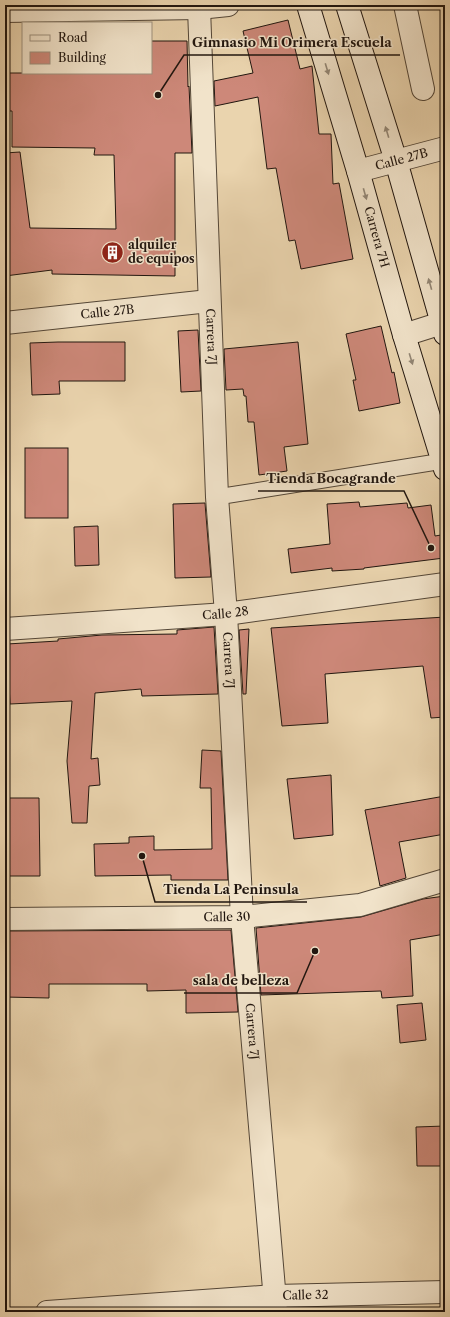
<svg xmlns="http://www.w3.org/2000/svg" width="450" height="1317" viewBox="0 0 450 1317" font-family="'Libre Caslon Text',serif">
  <style>
    .building { fill: #cd8879; stroke: #21160f }
    .lines { fill: none; stroke-linecap: round; stroke-linejoin: round }
    .lane-casing { stroke: #534637; stroke-width: 17 }
    .street-casing { stroke: #534637; stroke-width: 24 }
    .secondary-casing { stroke: #21160f; stroke-width: 24 }
    .lane { stroke: #f1e3ca; stroke-width: 15 }
    .street { stroke: #f1e3ca; stroke-width: 22 }
    .secondary { stroke: #f1e3ca; stroke-width: 22 }
    .oneway { fill: #938776 }
    .labels { text-anchor: middle; stroke-width: 3; stroke-linejoin: round; paint-order: stroke }
    .street-label { font-size: 12px; fill: #21160f; stroke: #f1e3ca }
    .poi-label { font-size: 12px; font-weight: bold; fill: #21160f; stroke: #f1e3ca; text-anchor: start }
    .leader { fill: none; stroke: #21160f; stroke-width: 1.5 }
    .callout-dot { fill: #21160f; stroke: #f1e3ca; stroke-width: 1.5 }
    .callout-label { font-size: 13px; text-anchor: middle; font-weight: bold; fill: #21160f; stroke: #f1e3ca; stroke-width: 3; stroke-linejoin: round; paint-order: stroke }
  </style>
  <rect width="100%" height="100%" fill="#ead4ae"/>
  <filter id="stains"><feTurbulence type="fractalNoise" baseFrequency=".005" numOctaves="4"/><feColorMatrix values="0 0 0 0 .2 0 0 0 0 .09 0 0 0 0 .02 0 0 0 .5 -.17"/></filter>
  <radialGradient id="worn" r=".72"><stop offset=".6" stop-color="#630" stop-opacity="0"/><stop offset="1" stop-color="#630" stop-opacity=".3"/></radialGradient>
  <g class="building">
    <polygon points="288,20 300,69 312,66 319,134 331,134 333,184 339,183 353,259 301,269 295,240 289,241 276,168 267,169 258,97 215,106 214,81 253,73 243,31"/>
    <polygon points="151,41 187,41 188,87 189,86 192,153 175,153 175,276 52,274 52,270 5,276 5,153 20,152 30,228 116,229 114,155 94,155 95,148 12,147 12,111 5,111 5,73 151,73"/>
    <polygon points="381,326 392,373 394,372 400,403 359,411 353,380 356,380 346,334"/>
    <polygon points="198,330 201,391 181,392 178,331"/>
    <polygon points="58,342 125,342 125,381 59,381 60,394 32,395 30,343"/>
    <polygon points="298,342 308,444 284,447 287,471 259,475 254,422 248,422 246,396 244,396 243,389 226,390 224,349"/>
    <rect x="25" y="448" width="43" height="70"/>
    <polygon points="359,502 360,507 407,503 408,508 431,505 435,536 441,535 444,558 364,568 364,569 332,571 332,568 291,573 288,549 330,544 327,504"/>
    <polygon points="205,503 211,577 175,578 173,504"/>
    <polygon points="98,526 99,565 75,566 74,527"/>
    <polygon points="445,617 445,717 431,718 423,666 325,674 328,723 282,726 271,628"/>
    <polygon points="214,627 218,694 142,696 141,689 95,693 91,759 98,758 100,785 89,786 87,823 72,823 67,761 72,701 10,704 7,644 58,641 58,639 102,635 177,634 177,630"/>
    <polygon points="249,629 246,694 243,694 239,630"/>
    <polygon points="202,750 221,751 228,880 171,880 171,875 95,876 94,844 129,843 129,837 154,836 154,850 212,849 211,788 200,788"/>
    <polygon points="331,775 333,835 294,839 287,779"/>
    <polygon points="445,796 445,834 399,842 406,878 380,886 365,810"/>
    <polygon points="5,798 39,798 40,876 5,876"/>
    <polygon points="445,896 445,934 410,940 413,996 382,998 381,991 261,995 256,928 361,917 423,899"/>
    <polygon points="231,930 238,1012 186,1013 186,990 147,991 147,984 49,984 49,998 5,997 5,931"/>
    <polygon points="422,1003 426,1040 400,1043 397,1005"/>
    <polygon points="445,1126 445,1166 417,1166 416,1127"/>
  </g>
  <g class="lines">
    <defs>
      <polyline id="lane" points="217,497 443,461"/>
      <g id="street">
        <polyline points="405,5 423,89"/>
        <path id="s1" d="M199,8L217,497L226,614L242,917L276,1312"/>
        <polyline points="5,11 199,8 228,5"/>
        <path id="s2" d="M358,171L445,148"/>
        <path id="s3" d="M5,323L209,301"/>
        <polyline points="404,335 445,322"/>
        <path id="s4" d="M5,629L226,614L445,584"/>
        <path id="s5" d="M5,919L242,917L360,905L445,880"/>
        <path id="s6" d="M47,1312L275,1296L445,1292"/>
      </g>
      <g id="secondary">
        <path id="s7" d="M308,5L358,171L404,335L445,469"/>
        <polyline points="347,5 396,161 445,334"/>
      </g>
    </defs>
    <use href="#lane" class="lane-casing"/>
    <use href="#street" class="street-casing"/>
    <use href="#secondary" class="secondary-casing"/>
    <use href="#lane" class="lane"/>
    <use href="#street" class="street"/>
    <use href="#secondary" class="secondary"/>
  </g>
  <defs><path id="oneway-solid" d="M-6-.8H1V-3.2L6.5 0L1 3.2V.8H-6Z"/></defs>
  <g class="oneway">
    <use href="#oneway-solid" transform="translate(327 69) rotate(73)"/>
    <use href="#oneway-solid" transform="translate(387 132) rotate(-107)"/>
    <use href="#oneway-solid" transform="translate(365 194) rotate(74)"/>
    <use href="#oneway-solid" transform="translate(430 284) rotate(-106)"/>
    <use href="#oneway-solid" transform="translate(411 359) rotate(73)"/>
  </g>
  <defs>
    <symbol id="building-disc" viewBox="-11 -11 22 22"><circle r="9.5" fill="#8f2418" stroke="#f1e3ca"/><path d="M-4-6H4V6H1V3H-1V6H-4ZM-2.5-4.3h1.7v1.8h-1.7ZM.8-4.3h1.7v1.8H.8ZM-2.5-1h1.7V.8h-1.7ZM.8-1h1.7V.8H.8Z" fill="#fff"/></symbol>
  </defs>
  <g fill-rule="evenodd">
    <use href="#building-disc" x="100" y="240" width="25" height="25"/>
  </g>
  <g class="labels">
    <g class="street-label">
      <text dy="4" stroke="none"><textPath href="#s2" startOffset="45">Calle 27B</textPath></text>
      <text dy="4" stroke="none"><textPath href="#s7" startOffset="242">Carrera 7H</textPath></text>
      <text dy="4" stroke="none"><textPath href="#s3" startOffset="103">Calle 27B</textPath></text>
      <text dy="4" stroke="none"><textPath href="#s1" startOffset="329">Carrera 7J</textPath></text>
      <text dy="4" stroke="none"><textPath href="#s4" startOffset="221">Calle 28</textPath></text>
      <text dy="4" stroke="none"><textPath href="#s1" startOffset="653">Carrera 7J</textPath></text>
      <text dy="4" stroke="none"><textPath href="#s5" startOffset="222">Calle 30</textPath></text>
      <text dy="4" stroke="none"><textPath href="#s1" startOffset="1025">Carrera 7J</textPath></text>
      <text dy="4" stroke="none"><textPath href="#s6" startOffset="259">Calle 32</textPath></text>
    </g>
    <g class="poi-label">
      <text x="128" y="249">alquiler<tspan x="128" dy="14">de equipos</tspan></text>
    </g>
  </g>
  <path class="leader" d="M158 95L184 55H400M431 548L404 491H258M142 856L155 902H307M315 951L297 993H184"/>
  <g class="callout-dot">
    <circle cx="158" cy="95" r="4"/>
    <circle cx="431" cy="548" r="4"/>
    <circle cx="142" cy="856" r="4"/>
    <circle cx="315" cy="951" r="4"/>
  </g>
  <g class="callout-label">
    <text x="292" y="47">Gimnasio Mi Orimera Escuela</text>
    <text x="331" y="483">Tienda Bocagrande</text>
    <text x="231" y="894">Tienda La Peninsula</text>
    <text x="241" y="985">sala de belleza</text>
  </g>
  <rect width="450" height="1317" fill="none" stroke="#ead4ae" stroke-width="20"/>
  <rect x="6" y="6" width="438" height="1305" fill="none" stroke="#21160f" stroke-width="2"/>
  <rect x="10" y="10" width="430" height="1297" fill="none" stroke="#21160f"/>
  <rect x="22" y="22" width="130" height="52" fill="#f1e3ca" stroke="#9e917f"/>
  <rect x="30" y="35" width="20" height="6" fill="#f1e3ca" stroke="#9e917f"/>
  <text x="58" y="42" font-size="12" fill="#21160f">Road</text>
  <rect x="30" y="52" width="20" height="12" fill="#cd8879" stroke="#9e917f"/>
  <text x="58" y="62" font-size="12" fill="#21160f">Building</text>
  <rect width="100%" height="100%" filter="url(#stains)"/>
  <rect width="100%" height="100%" fill="url(#worn)"/>
</svg>
